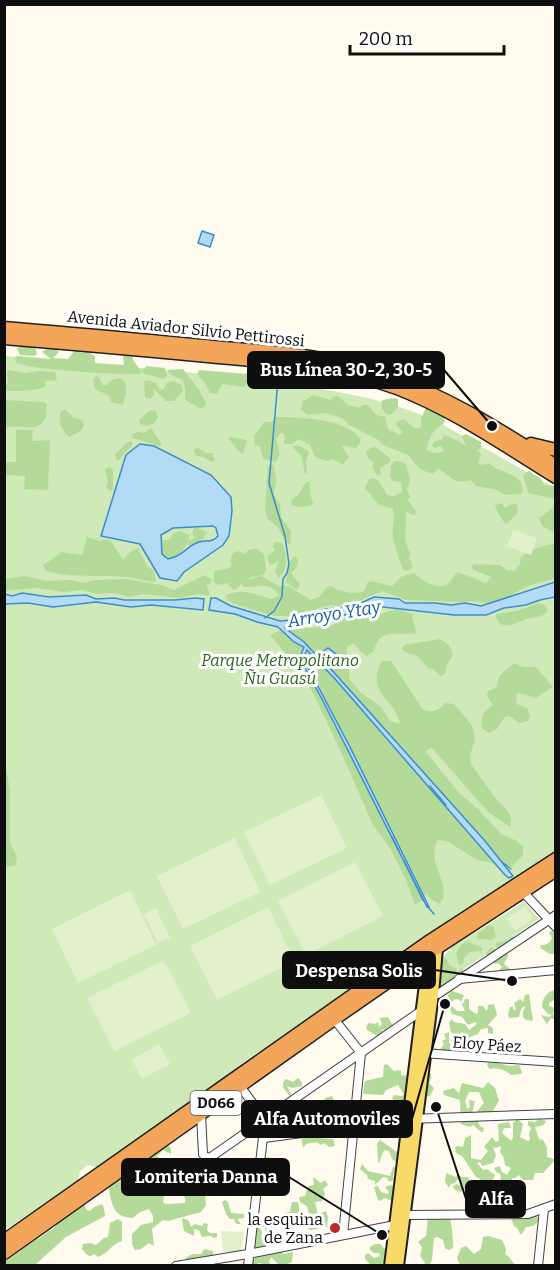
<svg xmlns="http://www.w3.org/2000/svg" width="560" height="1270" viewBox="0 0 560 1270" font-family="Bitter,serif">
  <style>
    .green { fill: #d0e9b9 }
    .forest { fill: #b3da98 }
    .pitch { fill: #e2f0cb }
    .water { fill: #b4dbf6; stroke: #3c8dcc; stroke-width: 1.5; fill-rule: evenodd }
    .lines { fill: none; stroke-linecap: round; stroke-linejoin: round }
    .stream { stroke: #3c8dcc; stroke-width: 1.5 }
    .minor-casing { stroke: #414141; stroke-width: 10 }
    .major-casing { stroke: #1f1f1f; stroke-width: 14 }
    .highway-casing { stroke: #1f1f1f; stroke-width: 15 }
    .minor { stroke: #fff; stroke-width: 8 }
    .major { stroke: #f7da67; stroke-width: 10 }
    .highway { stroke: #f3a659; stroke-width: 12 }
    .poi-dot { fill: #bd2728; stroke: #fff; stroke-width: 2 }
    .labels { text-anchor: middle; stroke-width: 6; stroke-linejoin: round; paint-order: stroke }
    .shield { fill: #fff; stroke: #565656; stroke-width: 1.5 }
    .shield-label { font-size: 15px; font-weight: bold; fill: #0e0e0e }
    .street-label { font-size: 16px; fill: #0e0e0e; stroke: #fff }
    .park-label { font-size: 16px; font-style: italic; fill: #2a661e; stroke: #fff }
    .poi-label { font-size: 16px; fill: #0e0e0e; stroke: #fff; text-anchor: end }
    .water-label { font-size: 18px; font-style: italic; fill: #185e9f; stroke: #fff }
    .leader { fill: none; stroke: #0e0e0e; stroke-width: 2 }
    .callout-dot { fill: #0e0e0e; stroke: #fff; stroke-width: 2 }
    .callout { fill: #0e0e0e; stroke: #0e0e0e; stroke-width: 2 }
    .callout-label { font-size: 18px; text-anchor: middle; font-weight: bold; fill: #fff }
  </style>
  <rect width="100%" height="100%" fill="#fffcef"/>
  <g class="green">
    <path d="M5,356C88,363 172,370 256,380C318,388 380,395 438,422L555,488V851L505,887L463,910L268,1048C255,1053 244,1061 235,1070L101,1168L88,1165L80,1171L78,1181L74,1186L5,1230Z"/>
    <polygon points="524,902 539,919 442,984 443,957 452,947"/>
  </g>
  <g class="forest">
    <polygon points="20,346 35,347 37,354 34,356 20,355 17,349"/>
    <path d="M46,349H56L59,352L53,358L68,359L75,350L83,353L86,351L95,356V363L124,365L123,357L128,353L132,355L133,360L141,371L147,366L165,368L167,376L164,379L144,374L142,371L140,374C122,375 27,370 16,362L15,358L17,356L51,359L42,352Z"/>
    <path d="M183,369C191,379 200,390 206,403L204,407L200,408L185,400V389L183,380L169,374L168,370Z"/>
    <path d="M9,370L25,373L38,371L55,372L57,380L45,381L46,386C39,391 13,392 4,390L5,383L8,384L7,372Z"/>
    <polygon points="199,370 248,374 252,379 243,387 222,384 217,394 210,393 205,383 197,374"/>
    <path d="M96,376L99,377L102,384L106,386C113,376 127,375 126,390C126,396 124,399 123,405L111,402L109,396L95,389L93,380Z"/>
    <polygon points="257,376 261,379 274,382 273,386 268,389 256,388 254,379"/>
    <polygon points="146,380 156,383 159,389 163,390 167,383 173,381 181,385 183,391 174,401 166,401 153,388 154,394 151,399 145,397 144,382"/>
    <path d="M314,395L331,400L333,397L338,396L348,405L360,408L363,405H368L376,415L385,417L388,429L400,435L403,432L397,426L396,422L404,419L414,428H421V419L426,407C433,410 443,413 445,421C440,429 446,421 438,427C432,432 428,442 426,450L435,453L443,452V448L440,446L436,448L432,446L434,442L442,439L444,435C450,437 461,442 466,446L462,436L466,434L481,442V448L477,450L481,454L478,463L482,465L489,463C499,474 527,473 522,494L505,495L494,489L476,486L471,480C450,485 453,476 439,469L432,474L420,469L408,455L383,445L377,439L349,425L342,418L325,413L308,415L301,409L303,401Z"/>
    <polygon points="394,398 398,399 398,407 392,414 388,415 382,409 382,400"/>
    <path d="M5,400L44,402L47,405C46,410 46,416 45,419C37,434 16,423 5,428Z"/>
    <path d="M65,409L74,418L82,420L84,425L81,431L69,437C61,430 58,421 61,411Z"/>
    <polygon points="155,410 158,416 155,423 147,426 140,424 139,420 149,411"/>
    <path d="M274,417C297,417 350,418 361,441L356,448L341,445L349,457L343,465L332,459L327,461L315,457L310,445L299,439L292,444H284L285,435L281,433L276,439C279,447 282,456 275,462L263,459L260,447L255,445L254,436L264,422H272Z"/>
    <polygon points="151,428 162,444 159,446 133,438 132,434 138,432 144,433"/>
    <polygon points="16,430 33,430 32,441 50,440 48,490 24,489 25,476 6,475 5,462 16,462"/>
    <polygon points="231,437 246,440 247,444 245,445 244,453 241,454 229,439"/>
    <polygon points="127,442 133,442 132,446 124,453 120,460 116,460 115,454"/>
    <polygon points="293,446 300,446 309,452 306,461 307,474 305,473 301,455 294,449"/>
    <polygon points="375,447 390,458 390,462 380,468 381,476 375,473 372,466 375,463 368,458 366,452 370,448"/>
    <polygon points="198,448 206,453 212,453 215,460 211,462 204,457 197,456 194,452 194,449"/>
    <path d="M395,461H399L406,464L410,479L407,490L411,498H407L416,512L415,516L405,511C409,527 400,538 411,553L409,558L413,567L408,571L403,570C400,559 394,548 393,537C391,527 396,518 393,509L378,504L365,488L368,481L372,478L379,481L387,495L394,496L402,492L401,482L393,481L390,477L391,465Z"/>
    <polygon points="274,465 276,480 274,495 280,505 281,517 291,531 290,545 284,539 278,527 268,519 265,510 268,466"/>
    <polygon points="110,467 113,470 113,489 110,491 106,488 108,482 105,469"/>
    <polygon points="529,471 541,479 544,485 555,486 555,499 528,493 523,475"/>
    <polygon points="306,482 310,482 310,494 313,503 312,505 301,507 292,505 291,500 298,495"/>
    <polygon points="555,499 556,500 555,533 542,526 539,518 553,508"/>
    <path d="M502,503L505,508L514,503L517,505L518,513L507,524L503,521C501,518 495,507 495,505Z"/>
    <polygon points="194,528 198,528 207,532 197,548 191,550 188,542 180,554 180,560 163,562 158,540 169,540 174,533 180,531 189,535 189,541 194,538 192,533"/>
    <path d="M87,537L100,541L108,539L112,543L123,560L130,552L138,548L147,566L154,571L156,582C146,582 138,578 128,577C100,574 73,579 46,571L43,565C50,560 56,558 61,552L82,555Z"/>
    <path d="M276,542L282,543C287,555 289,569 278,578L275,571L279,561L271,565L268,561V555L274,552L275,549L272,546Z"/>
    <path d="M555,543V578C545,582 529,584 520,590C513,595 503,600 495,602C484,605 474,599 463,602L406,600L382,591L347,606L330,605L295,616H274L234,604L227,599L226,595C245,588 253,594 272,599L279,595C269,581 258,588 243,587L241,583L237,589L233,590L228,583L218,585L214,582V571L227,569L232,565L230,561L233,553L238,551L245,554L248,550L256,548L264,554L266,570L263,575L251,577L248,580L259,576L263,577L279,586H288L311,600L319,597L327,587L331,586C339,592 354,595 364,591L367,583L371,581L392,586L401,577L413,573C422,579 436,592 449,583C452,580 454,575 458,572L486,583L491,577L474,570L471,567L474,564L500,565L507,570L515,571L520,564L521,556L537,548Z"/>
    <path d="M293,557H297C300,564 296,569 291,573L300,585L297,590L286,582L290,561Z"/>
    <polygon points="205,575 212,580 210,584 206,585 210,593 208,596 199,594 179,598 143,594 130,597 113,593 96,594 82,590 65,592 35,588 5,591 5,579 25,576 47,581 70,580 83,583 96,580 126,579 161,585 174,590"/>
    <path d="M538,603L545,605L548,612C538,619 533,616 524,620C515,624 497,632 496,614L517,611Z"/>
    <path d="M397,609L413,614L412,618L417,633C397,637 380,626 374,651L367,656L360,651L354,643L347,647C345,658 351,668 349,679L360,692L381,707L390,721L400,724C396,699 364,693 382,661H391L423,710C433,713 438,711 445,703L454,704L471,724L474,731L475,740L470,755L471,764L496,799L508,811L511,819L510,827L488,812L432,748L425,751L459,793L478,809L501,834L517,841L523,847V855L511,867L477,860L447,841L438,840C424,864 454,883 440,904L432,900L426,893L423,900L415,905L406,880L390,848L373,825L341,752L313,693L293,663L270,635L279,631L330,626L360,612L377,615Z"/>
    <polygon points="440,639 449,645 453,655 446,667 445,674 441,676 434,670 428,668 417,656 405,652 402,649 404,645"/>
    <path d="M514,663L523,667H536L553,687L536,698L519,693L516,695L517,704L528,709L530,717L528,721L520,723L509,716L505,717L497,729L489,733L482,728C481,717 483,711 493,705L487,696L488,691L496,688L500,675Z"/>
    <polygon points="4,756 10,791 10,842 17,858 15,866 6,867 4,864"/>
    <polygon points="487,926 493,926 496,937 491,940 477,939 478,932 484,930"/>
    <path d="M551,931L555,932V954H550L540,948L541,945C545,946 551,942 552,938L549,933Z"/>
    <polygon points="512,936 516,938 504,953 508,954 508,956 504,964 513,971 500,974 499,970 502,967 498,963 494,964 493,960 487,958 486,954 490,948 497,949 496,943 508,940"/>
    <polygon points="467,941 482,948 482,951 470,952 464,958 463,964 459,965 456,954 460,946"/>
    <polygon points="443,957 448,961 449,965 457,969 456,974 461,968 464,971 467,971 439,989 438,958"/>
    <path d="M555,990L554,1000L549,1003V1006L555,1008L553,1014L555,1016V1020L551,1018L547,1024L541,1015L549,1017L552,1015L547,1013L542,1007C542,999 547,991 555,990Z"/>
    <polygon points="452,991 464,995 461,1002 463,1004 465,999 469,999 469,1009 476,1014 478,1013 478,1006 483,1006 487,1011 488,1005 494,1004 497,1015 488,1025 493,1028 493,1034 488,1033 488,1028 481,1029 478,1034 470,1037 473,1043 470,1046 462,1031 458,1040 451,1032 449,1023 452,1019 454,1022 465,1024 469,1030 477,1024 475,1022 468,1025 462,1017 452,1014 450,1008 452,1006 457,1011 465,1011 460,1000 456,999 451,1002 449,1000 448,995"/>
    <polygon points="529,994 533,1021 526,1020 523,1017 523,1011 525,1008 524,1006 521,1009 519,1017 509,1018 508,1014 510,1007 513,1006 513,1009 516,1010 514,1003 520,999 523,1002 525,995"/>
    <polygon points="388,1017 393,1026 390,1029 388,1027 385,1031 382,1029 384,1035 379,1037 367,1030 366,1026 369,1023 375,1024 378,1022 379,1027 382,1024 380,1018"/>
    <path d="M449,1032V1043L454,1046C461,1044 466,1045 472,1050L473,1053C458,1053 447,1051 434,1051L435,1048L439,1051L444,1044L442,1041L446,1039L444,1034Z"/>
    <path d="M491,1061L509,1066L519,1065L522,1072L521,1074L511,1075C505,1070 498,1067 489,1069L487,1064Z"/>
    <path d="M410,1063C422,1068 437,1069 429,1083L434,1088L430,1096L425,1097L424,1089L407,1105L402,1101L398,1105L392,1098L394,1095L402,1096L404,1094L398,1085L386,1090L383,1095L363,1094L365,1081L383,1077L384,1065L387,1064L394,1071L401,1070V1075L406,1076Z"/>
    <polygon points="298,1078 302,1082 302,1086 292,1088 287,1086 291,1094 290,1097 283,1087 283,1082 286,1079 293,1082"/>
    <polygon points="488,1082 495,1088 499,1101 492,1112 494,1115 493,1120 475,1114 484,1103 479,1092 469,1092 465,1101 467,1109 470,1107 469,1100 475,1101 472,1114 465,1119 468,1122 472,1118 477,1119 480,1126 484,1128 483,1132 481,1132 473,1125 470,1127 461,1124 460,1100 444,1095 443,1091 454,1088 459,1093 462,1083 483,1088"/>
    <polygon points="332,1096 335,1102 342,1105 340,1112 335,1114 323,1108 323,1111 319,1112 321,1121 334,1121 335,1124 317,1128 315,1111 323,1105 325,1098"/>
    <polygon points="517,1119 523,1124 520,1137 528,1141 530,1140 529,1134 531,1128 528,1125 528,1121 535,1122 539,1119 546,1121 544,1125 535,1127 539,1139 543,1140 547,1147 547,1157 554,1159 554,1161 543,1173 535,1173 533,1180 523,1180 519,1175 515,1178 512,1178 512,1182 508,1185 501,1182 500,1174 496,1172 494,1168 500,1166 502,1172 507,1175 511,1168 505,1165 504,1158 500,1152 501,1146 496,1148 493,1147 496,1155 493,1163 482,1166 480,1162 477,1163 483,1170 487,1169 495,1175 491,1183 486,1185 480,1179 476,1177 462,1156 456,1153 455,1148 457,1146 463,1147 465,1138 471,1135 471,1158 481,1160 488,1151 484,1147 492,1137 496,1142 499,1141 498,1124 509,1122 511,1128 504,1128 502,1133 511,1141 513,1137 513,1123"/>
    <polygon points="310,1133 322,1134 318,1138 333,1139 335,1146 329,1147 324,1143 320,1145 317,1142 306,1144 303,1148 301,1136 306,1137"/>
    <polygon points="380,1140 397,1152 398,1163 392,1159 389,1151 384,1150 379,1163 378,1162 377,1143"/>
    <path d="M166,1144L171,1148V1154L163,1150L157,1156L164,1166L160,1179L171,1190V1194L164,1196L163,1202L166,1204L185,1203V1198L181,1194C187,1186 198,1189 205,1193L206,1205L201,1212L168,1221L163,1220L152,1229L154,1246L149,1243L141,1249L135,1250L132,1244V1234L141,1225L153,1222V1216L149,1209L140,1212L133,1218C114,1218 111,1204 109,1188L110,1184L134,1167L145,1174L152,1173L153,1168L150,1155Z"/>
    <polygon points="266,1157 271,1158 273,1166 280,1166 281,1169 270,1168 271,1175 268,1175 267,1181 263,1181 261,1177 266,1170"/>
    <polygon points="362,1164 368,1171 390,1176 393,1167 396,1167 393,1176 394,1180 389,1182 387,1178 383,1177 375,1185 375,1181 368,1179 367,1175 360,1169"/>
    <polygon points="446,1173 456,1177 458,1174 462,1177 468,1177 471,1183 470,1187 460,1192 454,1189 453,1186 457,1184 464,1187 458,1179 455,1183 451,1184 449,1188 445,1182"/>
    <polygon points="313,1177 321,1183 325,1180 328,1185 323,1189 325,1194 322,1201 315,1202 318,1214 326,1211 328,1217 327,1228 322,1222 318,1229 310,1230 306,1227 317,1224 315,1217 309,1214 307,1206 300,1202 299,1197 305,1196 308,1186 314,1185"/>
    <polygon points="391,1185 396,1187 393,1201 384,1198 381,1201 378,1200 374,1187 378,1186 381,1192 387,1194 389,1192 385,1187"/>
    <polygon points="225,1200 228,1202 231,1213 244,1214 244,1218 237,1219 241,1224 236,1224 234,1219 230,1219 226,1214 222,1202"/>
    <path d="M292,1202H298C300,1210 301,1216 292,1221L290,1241L288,1239L290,1223L283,1221L277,1226L274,1222L285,1213L290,1212Z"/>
    <path d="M102,1204L104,1208L105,1216L66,1237L35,1265L5,1266V1261C15,1256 23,1248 33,1242C39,1237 43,1237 48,1231L52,1230L73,1207L84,1205L87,1210L90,1211L94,1207Z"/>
    <polygon points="510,1216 537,1216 539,1221 533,1226 526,1227 522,1234 520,1234 518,1229 514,1226"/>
    <polygon points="260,1217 268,1220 268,1223 273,1229 273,1232 268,1233 266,1237 265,1227 259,1226 262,1232 261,1238 270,1241 269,1248 262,1253 253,1249 255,1226 258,1225 256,1223"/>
    <path d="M428,1217L450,1218C451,1221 454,1243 453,1248L449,1250L445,1248L443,1240L437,1237L434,1238L432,1260L429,1265H424L425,1263L420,1256L422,1247L418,1242L426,1236Z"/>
    <polygon points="183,1218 189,1221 191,1227 195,1224 202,1226 204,1223 208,1224 207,1230 210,1233 217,1233 217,1237 214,1238 210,1236 202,1237 199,1230 194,1229 194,1236 184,1231 182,1220"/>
    <path d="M118,1219L122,1222V1241C112,1244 107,1254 98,1257L94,1254L91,1256L87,1255L82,1249L83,1244L90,1243L96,1245L104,1238L108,1237L110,1223Z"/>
    <polygon points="488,1236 502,1240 506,1249 505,1254 508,1256 515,1265 460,1265 457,1258 461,1248 466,1246 474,1254 481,1249 483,1237"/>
    <polygon points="375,1244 380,1244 385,1249 385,1261 381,1265 371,1265 365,1259 365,1255 368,1253 374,1258 380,1256 379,1253 374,1253 370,1250 370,1247"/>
    <path d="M204,1249L213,1251V1255C206,1260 193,1262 185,1258L193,1254H201Z"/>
    <polygon points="282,1251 283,1254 293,1252 292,1262 285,1265 279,1265 271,1257 269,1262 271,1265 264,1265 260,1263 253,1265 250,1261 260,1255"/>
  </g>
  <g class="pitch">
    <polygon points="513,530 537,538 531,555 507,546"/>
    <polygon points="321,795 347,848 270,885 244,832"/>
    <polygon points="235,838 260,892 183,929 157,876"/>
    <polygon points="355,862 383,916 306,955 278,901"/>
    <polygon points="130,890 156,945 78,983 52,929"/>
    <polygon points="525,906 533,918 516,931 507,919"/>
    <polygon points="268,907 295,961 217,1000 190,946"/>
    <polygon points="156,908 170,938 158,943 144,914"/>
    <polygon points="164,960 191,1013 114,1051 87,998"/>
    <polygon points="159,1044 170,1064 142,1079 132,1060"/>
    <polygon points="221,1231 244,1232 241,1251 223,1252"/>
  </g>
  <g class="water">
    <polygon points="202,231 214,235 210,247 198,243"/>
    <path d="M140,444L154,446L211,475L231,497L232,511L229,536L223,545L184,572L177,581L160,578L140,544L101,536L126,455ZM213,526L216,528L218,536C212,543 207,540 199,542C186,546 184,556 168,559L162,554L161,535L173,528Z"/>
    <polygon points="555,582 555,597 540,600 526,605 504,608 486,615 454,615 374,606 357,610 350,614 309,622 285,628 304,642 317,656 328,648 336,654 330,668 485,841 513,876 509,878 505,875 336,680 307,650 303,658 350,747 429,907 427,907 324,703 303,664 300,663 299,659 304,647 294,642 278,627 257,622 235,614 209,610 211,598 216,598 231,606 280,621 292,620 326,609 352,607 374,597 399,599 405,603 435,603 451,605 465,603 481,606"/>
    <polygon points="22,593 49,597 86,595 96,599 115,598 124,600 175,600 195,598 204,599 203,610 151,605 131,607 96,602 53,607 28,603 5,604 5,594 12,596"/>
  </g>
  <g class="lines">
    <g class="stream">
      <polyline points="265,618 274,611 282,597 283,579 287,573 289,564 285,536 269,483 278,380"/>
      <polyline points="430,786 446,805"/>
      <polyline points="392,837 399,851"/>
      <polyline points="404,861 423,900"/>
      <polyline points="502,862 511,869"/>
      <polyline points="427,906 434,914"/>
    </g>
    <defs>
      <g id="minor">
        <polyline points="523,892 556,927"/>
        <polyline points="459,979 556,970"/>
        <polyline points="429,992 438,994 556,915"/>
        <polyline points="334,1019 361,1053 343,1235"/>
        <polyline points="422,1053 556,1062"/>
        <polyline points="240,1086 265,1120 248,1266"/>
        <polyline points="201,1114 203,1154 206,1158 211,1157 421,1011"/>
        <polyline points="264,1138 408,1119 556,1114"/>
        <polyline points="176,1266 248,1254 395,1225 404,1215 528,1214 556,1204"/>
        <polyline points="538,1266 544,1209"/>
      </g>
      <g id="major">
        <polyline points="390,1266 427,968"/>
        <polyline points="398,1266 433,994 437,948"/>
      </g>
      <g id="highway">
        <path d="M4,328C74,334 144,340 213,347C269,352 325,355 379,373C444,394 499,429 556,466"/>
        <path d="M4,338C76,344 147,350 218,357C278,362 339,367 397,388C454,410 504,445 556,477"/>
        <polyline points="531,444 556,450"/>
        <polyline points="408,967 421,968 426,975"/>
        <polyline points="4,1241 430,941 556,859"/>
        <polyline points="4,1253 334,1019 429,953 556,870"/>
      </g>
    </defs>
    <use href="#minor" class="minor-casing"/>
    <use href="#major" class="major-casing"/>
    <use href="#highway" class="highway-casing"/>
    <use href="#minor" class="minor"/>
    <use href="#major" class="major"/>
    <use href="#highway" class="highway"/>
  </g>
  <circle class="poi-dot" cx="335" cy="1228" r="6"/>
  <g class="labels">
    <rect class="shield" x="190.5" y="1091" width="51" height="24" rx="4.5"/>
    <g class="shield-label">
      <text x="216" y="1108">D066</text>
    </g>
    <g class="street-label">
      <text transform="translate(186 328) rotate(6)" y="6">Avenida Aviador Silvio Pettirossi</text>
      <text transform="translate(487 1044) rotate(4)" y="6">Eloy Páez</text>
    </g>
    <g class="park-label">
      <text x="280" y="666">Parque Metropolitano<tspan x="280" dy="18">Ñu Guasú</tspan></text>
    </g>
    <g class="poi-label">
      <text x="323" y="1225">la esquina<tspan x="323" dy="18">de Zana</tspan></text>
    </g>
    <g class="water-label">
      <text transform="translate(334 614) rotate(-9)" y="6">Arroyo Ytay</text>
    </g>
  </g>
  <path class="leader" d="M492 426L444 370M512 981L435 970M445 1004L412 1119M382 1235L289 1177M436 1107L466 1199"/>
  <g class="callout-dot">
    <circle cx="492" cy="426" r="6"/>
    <circle cx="512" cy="981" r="6"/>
    <circle cx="445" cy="1004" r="6"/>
    <circle cx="382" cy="1235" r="6"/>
    <circle cx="436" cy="1107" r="6"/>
  </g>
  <g class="callout">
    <rect x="248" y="352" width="196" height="36" rx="6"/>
    <rect x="283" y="952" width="152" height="36" rx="6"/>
    <rect x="242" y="1101" width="170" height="36" rx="6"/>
    <rect x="122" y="1159" width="167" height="36" rx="6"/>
    <rect x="466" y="1181" width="59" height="36" rx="6"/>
  </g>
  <g class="callout-label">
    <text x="346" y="376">Bus Línea 30-2, 30-5</text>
    <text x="359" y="977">Despensa Solis</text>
    <text x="327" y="1125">Alfa Automoviles</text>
    <text x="206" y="1183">Lomiteria Danna</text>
    <text x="496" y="1205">Alfa</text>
  </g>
  <rect width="560" height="1270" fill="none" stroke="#0e0e0e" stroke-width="12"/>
  <path d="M350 45v9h154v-9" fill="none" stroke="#0e0e0e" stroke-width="3"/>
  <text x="359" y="45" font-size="18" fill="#0e0e0e" stroke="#ffffff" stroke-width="4.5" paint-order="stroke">200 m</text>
</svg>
